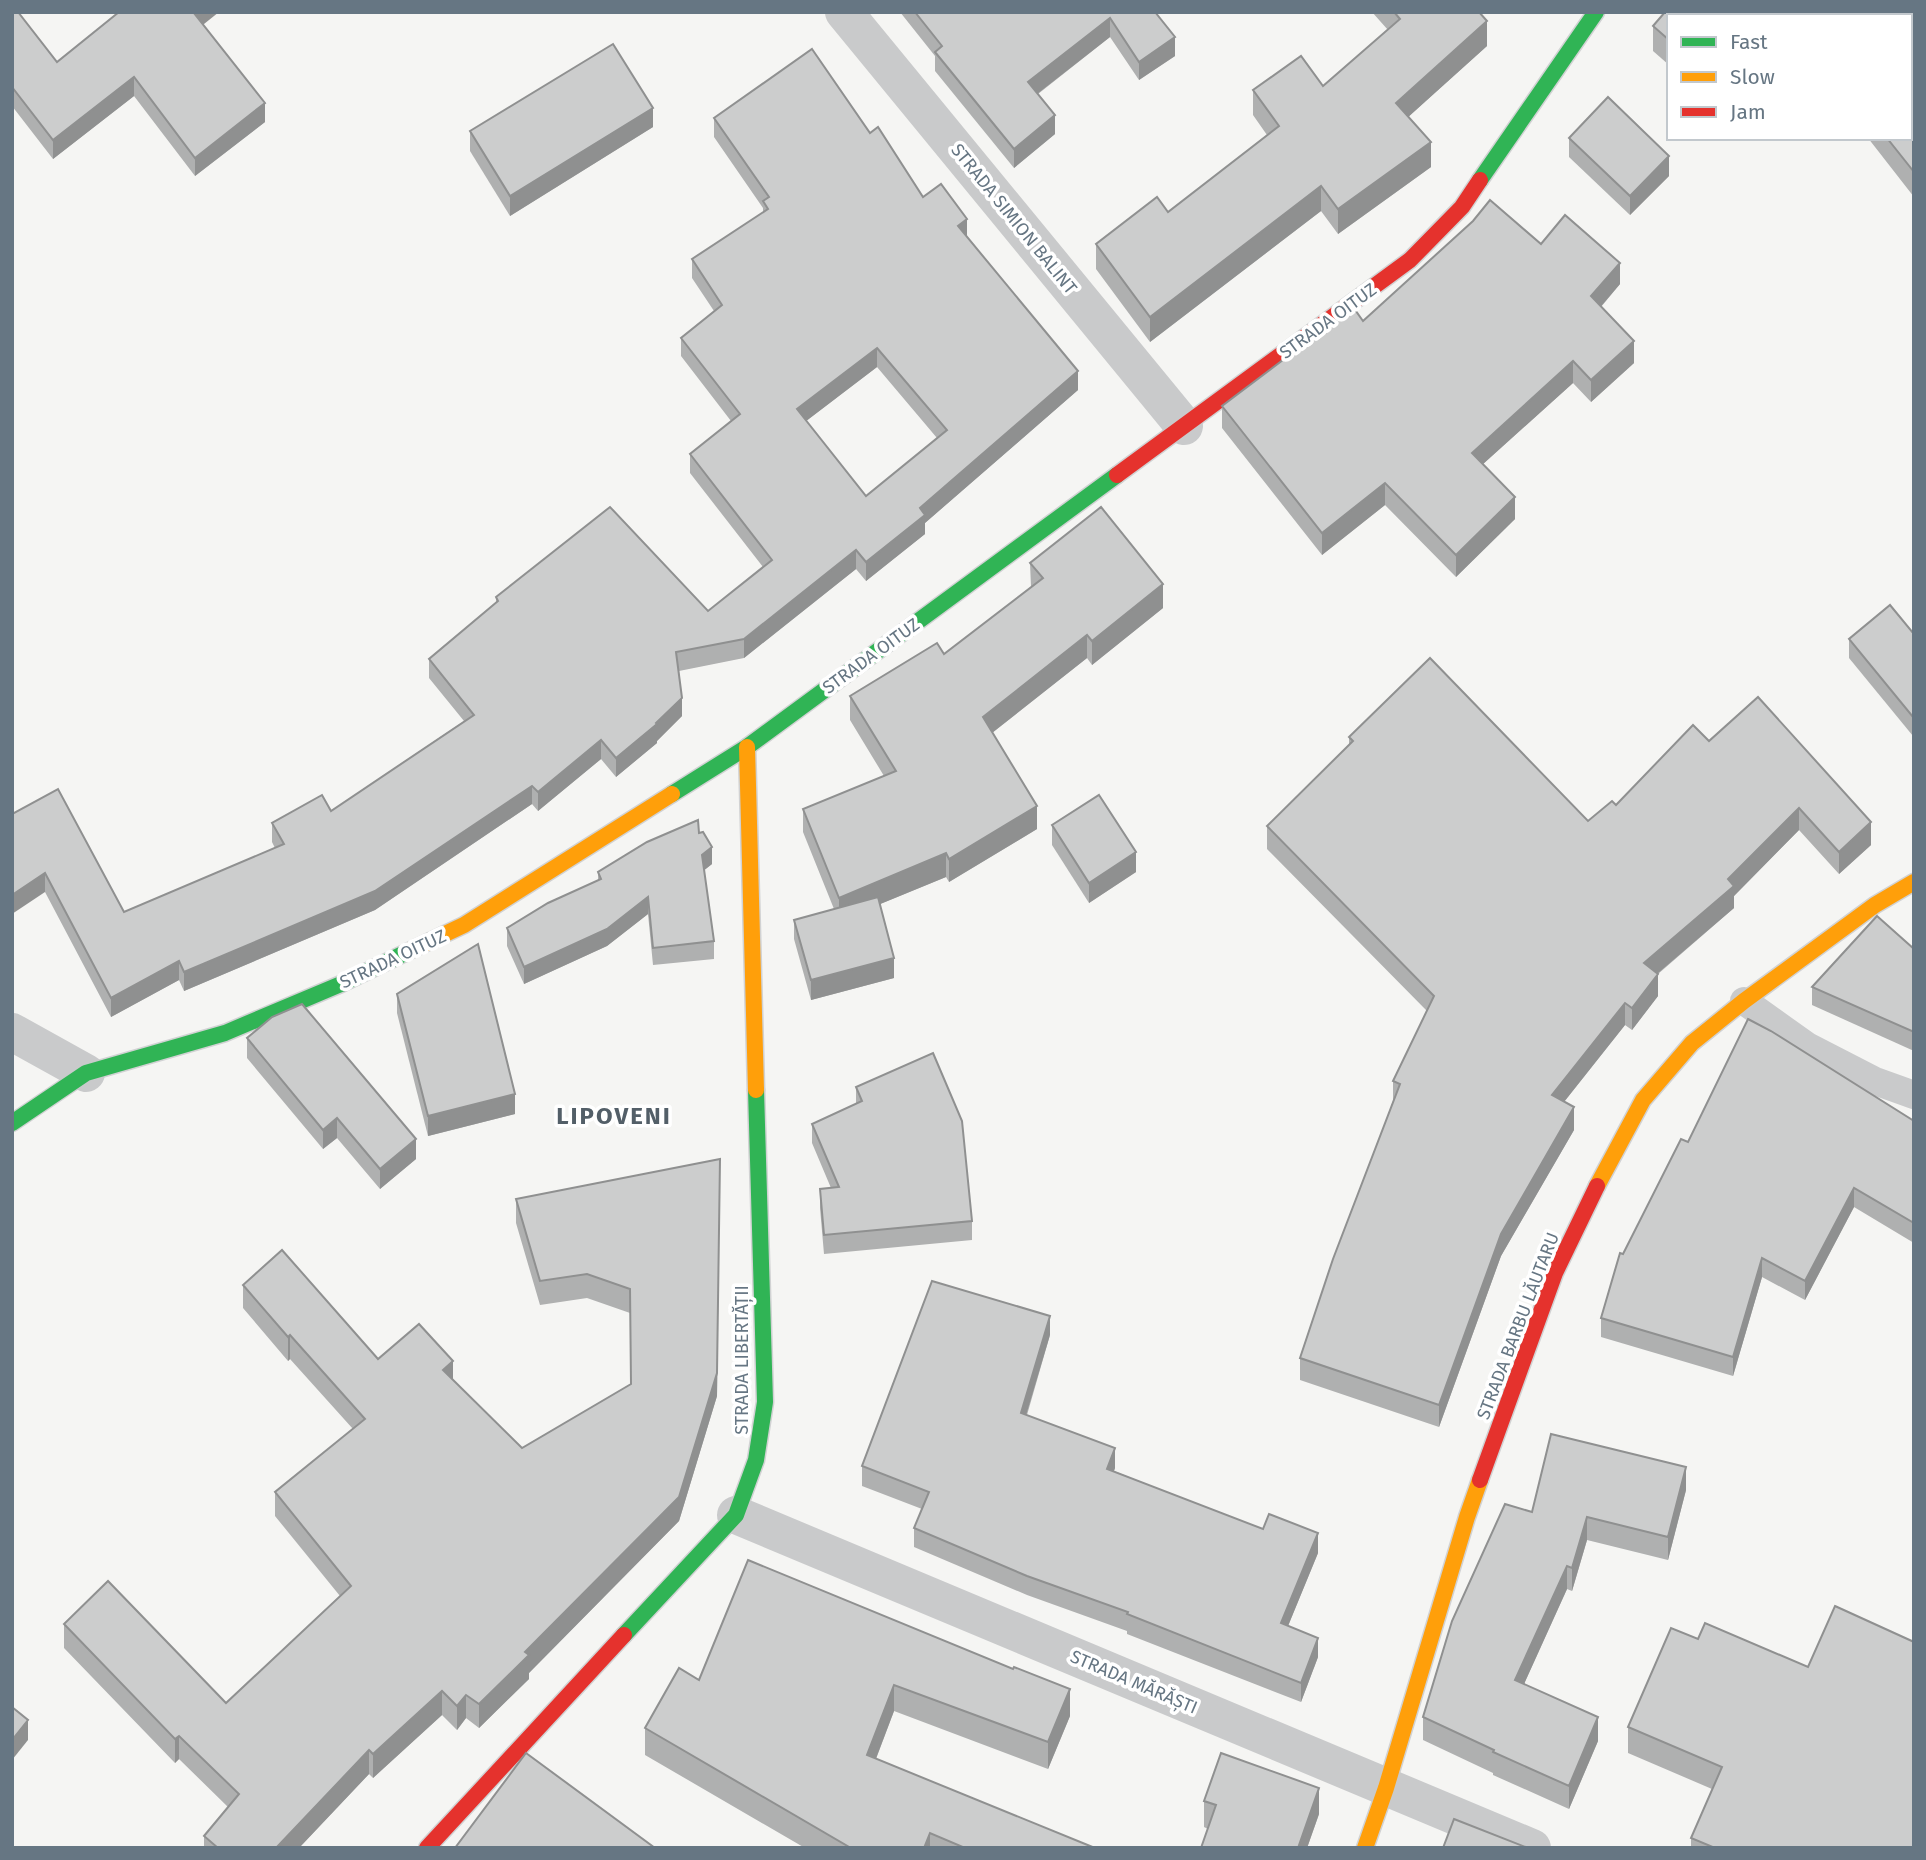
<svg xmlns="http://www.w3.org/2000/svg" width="1926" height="1860" viewBox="0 0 1926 1860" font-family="'Fira Sans',sans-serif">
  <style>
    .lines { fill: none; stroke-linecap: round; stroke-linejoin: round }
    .fast-casing { stroke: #d1d2d3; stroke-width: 19 }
    .slow-casing { stroke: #d1d2d3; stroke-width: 19 }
    .jam-casing { stroke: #d1d2d3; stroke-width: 19 }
    .lane { stroke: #c9cacb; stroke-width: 28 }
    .street { stroke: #c9cacb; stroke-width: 38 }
    .fast { stroke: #30b455; stroke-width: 16 }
    .slow { stroke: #ff9f0a; stroke-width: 16 }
    .jam { stroke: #e5322d; stroke-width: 16 }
    .wall { fill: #afb0b0; fill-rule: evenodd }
    .shaded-wall { fill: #8f9090 }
    .building { fill: #cccdcd; stroke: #8f9090; stroke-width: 2; fill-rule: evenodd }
    .labels { text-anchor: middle; stroke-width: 7; stroke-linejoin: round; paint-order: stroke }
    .street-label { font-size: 18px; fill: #667683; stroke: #fff }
    .district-label { font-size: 24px; font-weight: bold; letter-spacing: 2px; fill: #535f68; stroke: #fff }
  </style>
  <rect width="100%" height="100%" fill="#f5f5f3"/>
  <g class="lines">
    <defs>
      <g id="fast">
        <polyline points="1480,180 1596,12"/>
        <polyline points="672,794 747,747 1117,475"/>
        <polyline points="12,1123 86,1073 225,1033 341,984 407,952"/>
        <polyline points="624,1635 736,1515 756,1460 765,1402 756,1090"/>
      </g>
      <g id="slow">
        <polyline points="747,747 756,1090"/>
        <polyline points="407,952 464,925 672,794"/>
        <polyline points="1597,1186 1643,1100 1692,1043 1744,1001 1875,905 1914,882"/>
        <polyline points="1365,1848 1386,1788 1467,1517 1480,1480"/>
      </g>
      <g id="jam">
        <polyline points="1117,475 1410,260 1462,207 1480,180"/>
        <polyline points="1480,1480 1555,1273 1597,1186"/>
        <polyline points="427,1848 624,1635"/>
      </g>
    </defs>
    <use href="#fast" class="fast-casing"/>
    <use href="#slow" class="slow-casing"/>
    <use href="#jam" class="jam-casing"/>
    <polyline class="lane" points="1744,1001 1807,1046 1875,1081 1914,1095"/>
    <g class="street">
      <polyline points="844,12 1184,426"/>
      <polyline points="12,1032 86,1073"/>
      <polyline points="736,1515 1532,1848"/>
    </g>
    <use href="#fast" class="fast"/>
    <use href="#slow" class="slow"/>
    <use href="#jam" class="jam"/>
  </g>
  <g class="wall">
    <polygon points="12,12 57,62 203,25 265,122 195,176 134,96 53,159 12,106"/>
    <polygon points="900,12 1155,12 1175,56 1139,80 1110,37 1038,94 1055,134 1014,168 935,71 935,56"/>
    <polygon points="1372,12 1479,12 1487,46 1408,117 1431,167 1338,234 1321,211 1150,342 1096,269 1096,244 1168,212 1267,135 1253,115 1253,90 1323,86 1388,30"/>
    <polygon points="1669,16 1669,65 1653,51 1653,26"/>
    <polygon points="1914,54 1914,197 1868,138 1910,138"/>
    <path d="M714,118L870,133L923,197L967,237L1078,390L925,523V534L866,581L856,569L744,658L679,671L682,716L657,741V743L616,777L601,759L538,811L532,804L375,910L184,991L179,980L111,1017L45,892L12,814L124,912L275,848L272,842V823L331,811L464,721L429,678V659L496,603V597L708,611L763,567L690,473V454L731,421L681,356V338L714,311L692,278V259L763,212V208L714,137ZM877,367L937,438L866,496L806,421Z"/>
    <polygon points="653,127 510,216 470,151 470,131"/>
    <polygon points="1569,138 1669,176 1630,215 1569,157"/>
    <polygon points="1541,244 1620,284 1601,307 1634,363 1591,402 1573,383 1483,464 1515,519 1456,577 1385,505 1322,555 1222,428 1222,406 1363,321"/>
    <polygon points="1030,563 1163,608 1092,665 1087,658 992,733 1037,829 949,882 946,877 880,904 894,978 811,1000 794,939 794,920 834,909 803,832 803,809 884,776 850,720 850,696 944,654 1031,587"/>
    <polygon points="1914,634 1913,736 1849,658 1849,639"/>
    <polygon points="1349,737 1588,821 1616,805 1709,741 1871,845 1839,874 1799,830 1734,896 1734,908 1658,974 1658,996 1632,1030 1625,1025 1564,1102 1574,1130 1501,1256 1439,1427 1300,1380 1300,1358 1393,1101 1393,1081 1427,1011 1267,849 1267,826 1349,745"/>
    <polygon points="1052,825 1136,872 1089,903 1052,845"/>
    <polygon points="699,833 712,864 704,870 714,941 714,959 653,965 648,914 607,946 524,984 507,946 507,928 598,880 598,872"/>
    <polygon points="1914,949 1914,1051 1812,1005 1812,987"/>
    <polygon points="397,994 515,1114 428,1136 397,1013"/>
    <polygon points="247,1038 416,1159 380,1189 337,1138 323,1149 247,1058"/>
    <polygon points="856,1087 972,1221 972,1240 824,1254 820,1208 820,1189 831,1188 812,1143 812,1124 856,1104"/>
    <polygon points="1914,1121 1914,1243 1854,1207 1805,1300 1762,1277 1733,1376 1601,1337 1601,1318 1623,1254 1688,1142"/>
    <polygon points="720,1159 717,1396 679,1521 529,1673 529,1679 479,1728 466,1718 457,1730 442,1715 373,1778 369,1774 299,1848 204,1848 204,1836 228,1807 179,1759 175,1763 64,1648 64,1624 226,1703 340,1596 275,1516 275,1492 353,1429 290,1359 288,1361 243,1308 243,1285 378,1359 453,1380 522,1448 631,1384 630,1313 587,1298 540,1305 516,1223 516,1199"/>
    <polygon points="1050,1335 1027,1415 1115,1468 1114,1471 1318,1553 1288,1626 1318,1657 1301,1702 1127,1634 1127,1631 1027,1595 914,1547 914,1528 922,1509 862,1486 862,1466"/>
    <polygon points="1686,1490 1668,1560 1587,1540 1572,1591 1567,1589 1524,1684 1598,1741 1569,1809 1493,1775 1493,1773 1423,1740 1423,1717 1532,1512"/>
    <polygon points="748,1560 1070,1716 1048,1769 894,1711 876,1759 1095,1848 805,1848 645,1755 645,1728 699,1680"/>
    <polygon points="1628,1727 1914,1848 1691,1848 1691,1838 1712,1789 1628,1753"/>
    <polygon points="1204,1801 1319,1814 1307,1848 1201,1848 1208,1829 1204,1827"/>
  </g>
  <g class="shaded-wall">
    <polygon points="196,12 219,12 194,32 194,13"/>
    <polygon points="1110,18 1110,37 1028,101 1028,82"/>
    <polygon points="1487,21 1487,46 1396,128 1396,103"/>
    <polygon points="1175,37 1175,56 1139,80 1139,62"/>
    <polygon points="134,77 134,96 53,159 53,140"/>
    <polygon points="265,103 265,122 195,176 195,158"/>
    <polygon points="653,108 653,127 510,216 510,196"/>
    <polygon points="1055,115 1055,134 1014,168 1014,149"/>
    <polygon points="1431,142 1431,167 1338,234 1338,209"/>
    <polygon points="1669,156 1669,176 1630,215 1630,196"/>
    <polygon points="1321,186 1321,211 1150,342 1150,317"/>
    <polygon points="967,219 967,238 958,226"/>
    <polygon points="1620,263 1620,284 1591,318 1591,296"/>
    <polygon points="1634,341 1634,363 1591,402 1591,380"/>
    <polygon points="877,348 877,367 797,428 797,409"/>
    <polygon points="1573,361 1573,383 1472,474 1472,453"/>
    <polygon points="1078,371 1078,390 925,523 925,534 866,581 866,562 920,508"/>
    <polygon points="1385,483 1385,505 1322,555 1322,533"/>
    <polygon points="1515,497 1515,519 1456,577 1456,555"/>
    <polygon points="856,550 856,569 744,658 744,639"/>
    <polygon points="1163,584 1163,608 1092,665 1092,641"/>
    <polygon points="1087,635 1087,658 983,740 983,717"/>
    <polygon points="682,698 682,716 657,741 657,743 616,777 616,758"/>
    <polygon points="1913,717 1914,717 1913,736"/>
    <polygon points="601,740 601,759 538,811 538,792"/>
    <polygon points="532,786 532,804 375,910 184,991 184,972"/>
    <polygon points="1037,806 1037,829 949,882 949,859"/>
    <polygon points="1799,808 1799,830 1734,896 1734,908 1644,985 1644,963"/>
    <polygon points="1871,822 1871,845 1839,874 1839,852"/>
    <polygon points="712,847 712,864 702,872 702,855"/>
    <polygon points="1136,852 1136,872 1089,903 1089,883"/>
    <polygon points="946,853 946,877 839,921 839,898"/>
    <polygon points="45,873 45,892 12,914 12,895"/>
    <polygon points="648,897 648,914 607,946 524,984 524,967"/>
    <polygon points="894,958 894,978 811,1000 811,980"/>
    <polygon points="179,961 179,980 111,1017 111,998"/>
    <polygon points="1658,974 1658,996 1632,1030 1632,1008"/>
    <polygon points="1625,1003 1625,1025 1552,1117 1552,1095"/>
    <polygon points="515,1094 515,1114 428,1136 428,1116"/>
    <polygon points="1574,1107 1574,1130 1501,1256 1439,1427 1439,1405 1501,1234"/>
    <polygon points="337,1118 337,1138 323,1149 323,1130"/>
    <polygon points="416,1139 416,1159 380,1189 380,1169"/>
    <polygon points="720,1159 717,1396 679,1521 529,1673 529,1679 479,1728 479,1704 525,1652"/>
    <polygon points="1854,1188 1854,1207 1805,1300 1805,1281"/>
    <polygon points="1762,1258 1762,1277 1733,1376 1733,1357"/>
    <polygon points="1050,1316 1050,1335 1021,1432 1021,1413"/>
    <polygon points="290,1335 290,1359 288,1361 288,1337"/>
    <polygon points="453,1361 453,1385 443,1370"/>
    <polygon points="1115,1448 1115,1468 1107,1488 1107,1469"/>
    <polygon points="1686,1467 1686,1490 1668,1560 1668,1537"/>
    <polygon points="1587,1517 1587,1540 1572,1591 1572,1568"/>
    <polygon points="1318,1533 1318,1553 1281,1643 1281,1623"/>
    <polygon points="1567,1566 1567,1589 1515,1704 1515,1680"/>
    <polygon points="1318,1638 1318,1657 1301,1702 1301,1683"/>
    <polygon points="894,1685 894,1711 867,1782 867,1755"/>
    <polygon points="1070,1689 1070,1716 1048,1769 1048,1742"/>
    <polygon points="442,1691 442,1715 373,1778 373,1754"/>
    <polygon points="466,1695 466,1718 457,1730 457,1706"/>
    <polygon points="1598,1717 1598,1741 1569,1809 1569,1786"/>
    <polygon points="28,1720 28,1740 12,1760 12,1740"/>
    <polygon points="179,1736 179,1759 175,1763 175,1739"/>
    <polygon points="369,1750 369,1774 299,1848 276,1848"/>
    <polygon points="1319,1788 1319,1814 1307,1848 1298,1848"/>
    <polygon points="930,1833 930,1848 924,1848"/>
  </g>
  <g class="building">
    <polygon points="12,12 18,12 57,62 119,12 196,12 194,13 265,103 195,158 134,77 53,140 12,87"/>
    <polygon points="915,12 1155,12 1175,37 1139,62 1110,18 1028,82 1055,115 1014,149 935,52 942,46"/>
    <polygon points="1394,12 1479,12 1487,21 1396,103 1431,142 1338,209 1321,186 1150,317 1096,244 1157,197 1168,212 1279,126 1253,90 1301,56 1323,86 1400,19"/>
    <polygon points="1665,12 1881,12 1884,16 1669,16 1669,40 1653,26"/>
    <polygon points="613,44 653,108 510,196 470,131"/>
    <path d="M812,49L870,133L878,127L923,197L941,184L967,219L958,226L1078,371L920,508L925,515L866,562L856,550L744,639L676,652L682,698L656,723L657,724L616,758L601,740L538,792L532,786L375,891L184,972L179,961L111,998L45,873L12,895V814L58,789L124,912L284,844L272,823L322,795L331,811L474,715L429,659L498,601L496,597L610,507L708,611L772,560L690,454L740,414L681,338L722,305L692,259L768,209L763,201L769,197L714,118ZM877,348L947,430L866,496L797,409Z"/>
    <polygon points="1910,50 1914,54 1914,172 1887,138 1910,138"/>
    <polygon points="1608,97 1669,156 1630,196 1569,138"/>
    <polygon points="1490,200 1541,244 1565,215 1620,263 1591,296 1634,341 1591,380 1573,361 1472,453 1515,497 1456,555 1385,483 1322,533 1222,406 1353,307 1363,321 1473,221"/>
    <polygon points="1101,507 1163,584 1092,641 1087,635 983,717 1037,806 949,859 946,853 839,898 803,809 896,771 850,696 937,643 944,654 1043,578 1030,563"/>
    <polygon points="1890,605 1914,634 1914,717 1913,717 1849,639"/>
    <polygon points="1430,658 1588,821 1612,801 1616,805 1693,725 1709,741 1758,697 1871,822 1839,852 1799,808 1728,879 1734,886 1644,963 1658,974 1632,1008 1625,1003 1552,1095 1574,1107 1501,1234 1439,1405 1300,1358 1333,1259 1400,1084 1393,1081 1434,996 1267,826 1353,741 1349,737"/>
    <polygon points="1099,795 1136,852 1089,883 1052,825"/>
    <polygon points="698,820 699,833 703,832 712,847 702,855 714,941 653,948 648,897 607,929 524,967 507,928 548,903 601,879 598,872 647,842"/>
    <polygon points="878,897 894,958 811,980 794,920"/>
    <polygon points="1877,916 1914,949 1914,1032 1812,987"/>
    <polygon points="478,944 515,1094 428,1116 397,994"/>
    <polygon points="302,1004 416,1139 380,1169 337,1118 323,1130 247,1038 272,1017"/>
    <polygon points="1748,1019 1771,1031 1914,1121 1914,1223 1854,1188 1805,1281 1762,1258 1733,1357 1601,1318 1620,1253 1623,1254 1681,1139 1688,1142"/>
    <polygon points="933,1053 962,1121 972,1221 824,1235 820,1189 839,1187 812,1124 862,1101 856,1087"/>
    <polygon points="720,1159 717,1373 679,1497 525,1652 529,1655 479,1704 466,1695 457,1706 442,1691 373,1754 369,1750 276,1848 218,1848 204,1836 239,1794 179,1736 175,1739 64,1624 108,1581 226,1703 351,1586 275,1492 365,1419 290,1335 288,1337 243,1285 282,1250 378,1359 419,1324 453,1361 443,1370 522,1448 631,1384 630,1289 587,1274 540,1281 516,1199"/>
    <polygon points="932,1281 1050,1316 1021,1413 1115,1448 1107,1469 1263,1529 1269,1514 1318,1533 1281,1623 1318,1638 1301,1683 1127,1614 1128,1612 1027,1576 914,1528 929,1492 862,1466"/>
    <polygon points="1551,1434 1686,1467 1668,1537 1587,1517 1572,1568 1567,1566 1515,1680 1598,1717 1569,1786 1493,1752 1494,1750 1423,1717 1452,1621 1505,1504 1532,1512"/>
    <polygon points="748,1560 1013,1669 1014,1667 1070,1689 1048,1742 894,1685 867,1755 1095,1848 965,1848 930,1833 924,1848 851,1848 645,1728 679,1668 699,1680"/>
    <polygon points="1835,1606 1914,1642 1914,1848 1715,1848 1691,1838 1722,1767 1628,1727 1671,1628 1698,1639 1705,1623 1808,1667"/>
    <polygon points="12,1707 28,1720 12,1740"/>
    <polygon points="526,1753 655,1848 455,1848"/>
    <polygon points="1221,1753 1319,1788 1298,1848 1201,1848 1216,1805 1204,1801"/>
    <polygon points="1454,1819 1528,1848 1443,1848"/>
  </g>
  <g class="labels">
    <g class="street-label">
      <text transform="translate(1014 219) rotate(51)" y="6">STRADA SIMION BALINT</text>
      <text transform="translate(1328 321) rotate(-36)" y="6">STRADA OITUZ</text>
      <text transform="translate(871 656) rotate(-36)" y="6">STRADA OITUZ</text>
      <text transform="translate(393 959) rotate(-25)" y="6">STRADA OITUZ</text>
      <text transform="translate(1518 1326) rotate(-69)" y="6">STRADA BARBU LĂUTARU</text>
      <text transform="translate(742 1360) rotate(-90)" y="6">STRADA LIBERTĂȚII</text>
      <text transform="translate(1134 1682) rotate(23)" y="6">STRADA MĂRĂȘTI</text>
    </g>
    <g class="district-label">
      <text x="614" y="1124">LIPOVENI</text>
    </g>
  </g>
  <rect width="1926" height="1860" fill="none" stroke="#667683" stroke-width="28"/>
  <rect x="1667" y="14" width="245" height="126" fill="#ffffff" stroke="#c2c8cd" stroke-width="2"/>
  <rect x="1681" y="37" width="35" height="10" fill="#30b455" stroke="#c2c8cd" stroke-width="2"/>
  <text x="1730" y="49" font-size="21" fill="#667683">Fast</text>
  <rect x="1681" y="72" width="35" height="10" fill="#ff9f0a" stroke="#c2c8cd" stroke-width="2"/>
  <text x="1730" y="84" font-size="21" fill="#667683">Slow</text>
  <rect x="1681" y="107" width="35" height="10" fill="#e5322d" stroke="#c2c8cd" stroke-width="2"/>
  <text x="1730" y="119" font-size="21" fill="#667683">Jam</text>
</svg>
